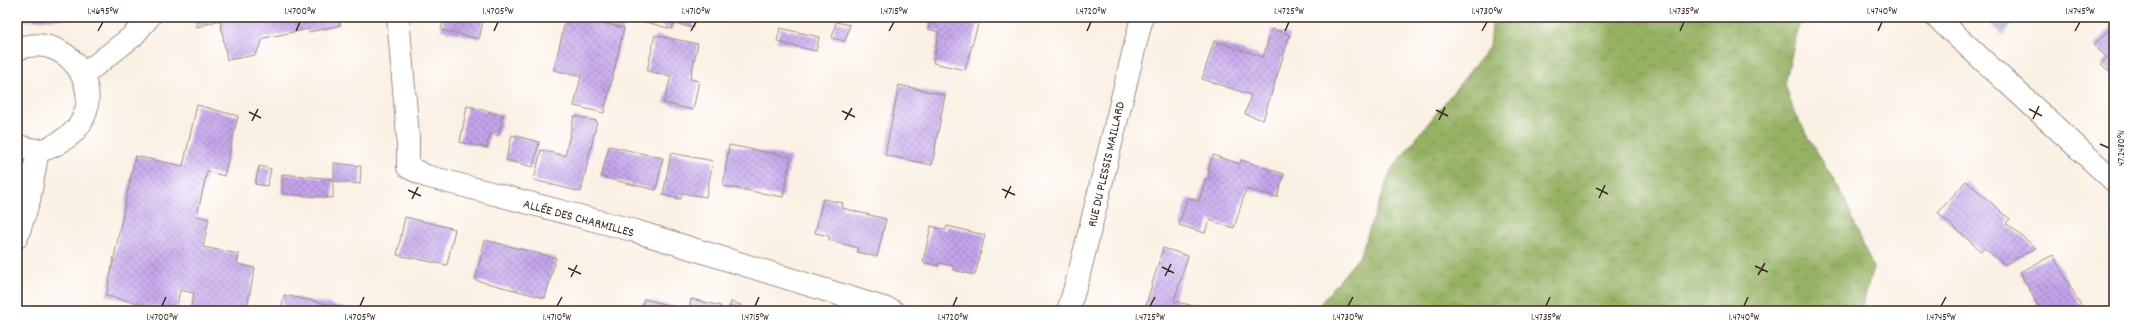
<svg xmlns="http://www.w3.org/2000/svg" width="2131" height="328" viewBox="0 0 2131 328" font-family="Dekko,sans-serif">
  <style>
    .industrial { fill: url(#industrial-grid) }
    .forest { fill: url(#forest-crowns); stroke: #686e40 }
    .building { fill: url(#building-cross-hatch) }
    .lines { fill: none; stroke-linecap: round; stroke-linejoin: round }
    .minor-casing { stroke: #9a8d80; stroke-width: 24 }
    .minor { stroke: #fff; stroke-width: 22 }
    .ticks { fill: none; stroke: #3b2a1e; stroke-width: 1.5 }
    .labels { text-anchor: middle; stroke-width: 3; stroke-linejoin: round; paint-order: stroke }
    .street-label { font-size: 13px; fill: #3b2a1e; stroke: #fff }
    .neatline { fill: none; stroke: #3b2a1e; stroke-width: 1.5 }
    .ticks-label { font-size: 10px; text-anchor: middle; fill: #3b2a1e }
  </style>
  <defs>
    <pattern id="industrial-grid" width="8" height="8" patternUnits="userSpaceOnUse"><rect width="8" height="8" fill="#bac4de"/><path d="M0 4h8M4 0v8" fill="none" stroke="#989fb3"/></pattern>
    <pattern id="forest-crowns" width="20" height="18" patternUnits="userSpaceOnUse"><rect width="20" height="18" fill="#96b163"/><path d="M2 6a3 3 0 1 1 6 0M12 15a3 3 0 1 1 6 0" fill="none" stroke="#7c9051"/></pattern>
    <pattern id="building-cross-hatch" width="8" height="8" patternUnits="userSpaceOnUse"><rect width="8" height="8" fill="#c5a4ec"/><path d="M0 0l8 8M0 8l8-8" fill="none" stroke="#a186bf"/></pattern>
  </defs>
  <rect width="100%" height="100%" fill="#fff"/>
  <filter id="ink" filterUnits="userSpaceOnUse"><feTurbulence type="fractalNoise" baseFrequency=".025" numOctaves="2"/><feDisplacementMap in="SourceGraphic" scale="8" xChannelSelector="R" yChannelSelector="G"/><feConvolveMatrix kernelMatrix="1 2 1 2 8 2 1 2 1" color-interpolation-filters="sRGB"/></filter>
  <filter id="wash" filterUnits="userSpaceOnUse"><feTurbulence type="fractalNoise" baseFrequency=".012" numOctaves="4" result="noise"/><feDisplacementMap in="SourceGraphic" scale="16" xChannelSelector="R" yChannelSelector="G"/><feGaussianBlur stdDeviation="0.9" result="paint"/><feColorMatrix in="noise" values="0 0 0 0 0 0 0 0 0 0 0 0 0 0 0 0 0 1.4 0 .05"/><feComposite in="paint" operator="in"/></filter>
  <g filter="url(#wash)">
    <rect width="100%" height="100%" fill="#faf0e3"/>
    <polygon class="industrial" points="1981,17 2019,17 2003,35"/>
    <polygon class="forest" points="1493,17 1800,17 1785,84 1794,112 1845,200 1873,268 1861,311 1314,311 1359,257 1391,170 1490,46"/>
    <g id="blocks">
      <g class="building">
        <polygon points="17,17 98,17 98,18 17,21"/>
        <polygon points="195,17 338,17 340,25 309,32 308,29 264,38 255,55 227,60 220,20 197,27"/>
        <polygon points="444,17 484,17 479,39 441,30"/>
        <polygon points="566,17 576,17 624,28 604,113 574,106 581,76 554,70"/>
        <polygon points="639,17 695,17 693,28 674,23 672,29 638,20"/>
        <polygon points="931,17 980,17 965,70 933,63 939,32 928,29"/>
        <polygon points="836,22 850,25 845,41 832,38"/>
        <polygon points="2114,24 2114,76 2101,64 2107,57 2094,46"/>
        <polygon points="780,28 819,37 816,51 777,42"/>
        <polygon points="1272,29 1290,35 1263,120 1245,114 1251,95 1202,79 1214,41 1263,57"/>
        <polygon points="655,35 698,44 690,79 699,81 693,110 664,103 671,76 647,71"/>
        <polygon points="899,85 945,95 932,165 885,155"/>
        <polygon points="197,105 238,116 224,176 207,171 197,216 209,219 203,247 239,254 237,264 255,268 246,311 190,311 194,293 180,290 176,311 106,296 135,156 183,166"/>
        <polygon points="467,106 503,115 498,136 490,133 487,148 460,142"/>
        <polygon points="574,116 597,121 581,192 534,180 541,150 565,156"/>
        <polygon points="512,135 539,142 533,167 506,160"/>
        <polygon points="729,145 791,157 783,197 723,186"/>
        <polygon points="609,146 663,158 656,190 601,177"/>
        <polygon points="671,153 713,161 706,197 682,193 681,199 663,195"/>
        <polygon points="1213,155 1240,164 1241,160 1284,174 1277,197 1246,189 1234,228 1209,220 1205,233 1179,225 1187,198 1199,201 1206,178 1208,179 1210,171 1208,170"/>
        <polygon points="334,163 361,166 360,184 333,181 333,198 282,194 282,174 334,179"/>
        <polygon points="259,166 271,169 267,186 255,184"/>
        <polygon points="1966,181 2010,219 2006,223 2036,248 2005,265 1984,248 1981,251 1938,213"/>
        <polygon points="823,199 843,203 842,208 886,219 877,257 857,252 858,248 829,240 829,236 815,233"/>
        <polygon points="405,217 455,229 447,265 397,255"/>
        <polygon points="931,226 946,230 947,226 985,235 975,275 953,270 953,266 939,263 939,266 923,262"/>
        <polygon points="485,240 556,258 545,298 475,280"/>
        <polygon points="1163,248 1188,256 1174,301 1193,306 1191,311 1144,311"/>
        <polygon points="2053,255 2084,311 2041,311 2020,272"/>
        <polygon points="284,295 357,310 357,311 281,311"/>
        <polygon points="644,299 672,306 670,311 641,311"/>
        <polygon points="691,299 721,306 719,311 689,311"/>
        <polygon points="731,302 741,305 740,311 729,311"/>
      </g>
    </g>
  </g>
  <g filter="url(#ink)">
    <use href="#blocks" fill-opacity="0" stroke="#9a8d80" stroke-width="1"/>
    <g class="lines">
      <defs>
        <g id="minor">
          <polyline points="398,17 408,137 408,167 426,176 632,230 893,311"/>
          <polyline points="1936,17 2114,181"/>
          <path d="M17,49C75,27 116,108 63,140C56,145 48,150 38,150C31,150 24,147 17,146"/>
          <polyline points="83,75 133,36 149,17"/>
          <polyline points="17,237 29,200 38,150"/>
          <polyline points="1068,311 1078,278 1142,17"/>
        </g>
      </defs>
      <use href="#minor" class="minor-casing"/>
      <use href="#minor" class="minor"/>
    </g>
  </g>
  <path class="ticks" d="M98,31L103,22M296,31L300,22M494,31L498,22M691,31L696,22M889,31L894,22M1087,31L1091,22M1285,31L1289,22M1482,31L1487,22M1680,31L1684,22M1878,31L1882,22M2075,31L2080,22M2029,109L2042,116M1436,110L1448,116M842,111L855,117M249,112L261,118M2033,119L2039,106M845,120L852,108M1439,120L1445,107M252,121L258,109M2100,144L2109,148M1596,188L1608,194M1002,189L1015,195M408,190L421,196M1005,198L1011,186M1599,198L1605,185M412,199L418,187M1755,266L1768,272M1162,267L1174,273M568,268L581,274M1758,275L1765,263M1165,276L1171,264M571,277L577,265M162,306L166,297M360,306L364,297M557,306L562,297M755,306L759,297M953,306L957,297M1150,306L1155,297M1348,306L1353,297M1546,306L1550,297M1744,306L1748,297M1941,306L1946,297"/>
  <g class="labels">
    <g class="street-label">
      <text transform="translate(1105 164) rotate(-77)" y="5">RUE DU PLESSIS MAILLARD</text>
      <text transform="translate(579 217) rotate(15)" y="5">ALLÉE DES CHARMILLES</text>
    </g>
  </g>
  <rect width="2131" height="328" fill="none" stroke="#fff" stroke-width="44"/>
  <rect x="22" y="22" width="2087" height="284" class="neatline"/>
  <g class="ticks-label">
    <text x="103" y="14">1.4695°W</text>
    <text x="300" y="14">1.4700°W</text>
    <text x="498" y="14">1.4705°W</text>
    <text x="696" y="14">1.4710°W</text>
    <text x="894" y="14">1.4715°W</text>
    <text x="1091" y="14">1.4720°W</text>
    <text x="1289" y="14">1.4725°W</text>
    <text x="1487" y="14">1.4730°W</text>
    <text x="1684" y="14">1.4735°W</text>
    <text x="1882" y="14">1.4740°W</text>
    <text x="2080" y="14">1.4745°W</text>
    <text transform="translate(2120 148) rotate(-90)" y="4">47.2480°N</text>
    <text x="162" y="320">1.4700°W</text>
    <text x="360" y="320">1.4705°W</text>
    <text x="557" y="320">1.4710°W</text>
    <text x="755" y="320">1.4715°W</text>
    <text x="953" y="320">1.4720°W</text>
    <text x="1150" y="320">1.4725°W</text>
    <text x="1348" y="320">1.4730°W</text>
    <text x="1546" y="320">1.4735°W</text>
    <text x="1744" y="320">1.4740°W</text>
    <text x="1941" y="320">1.4745°W</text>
  </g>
</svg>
